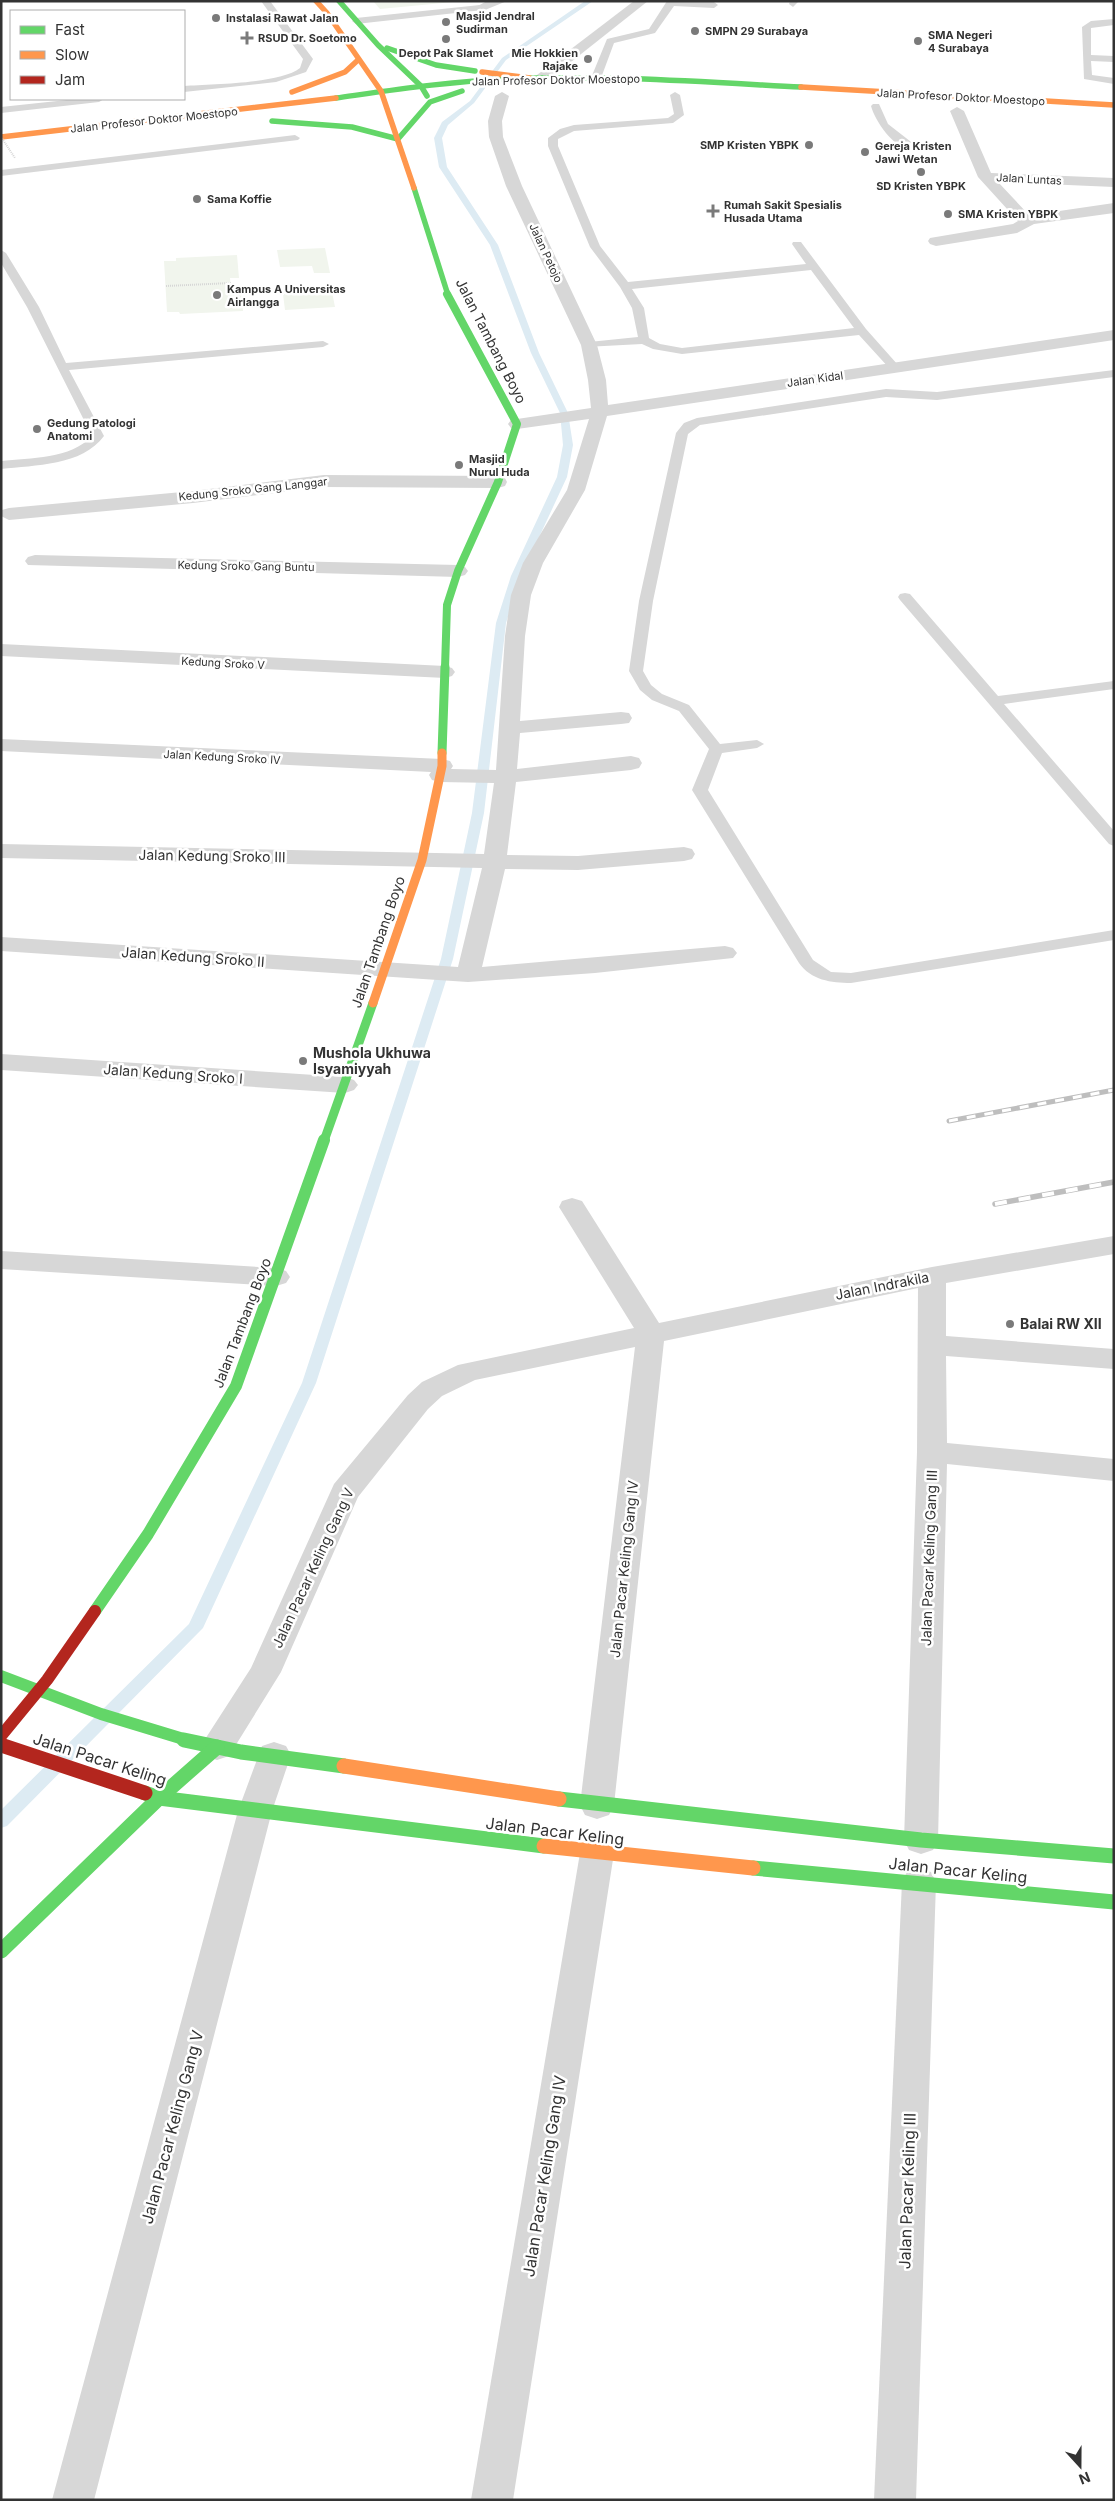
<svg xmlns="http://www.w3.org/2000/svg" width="1115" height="2501" viewBox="0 0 1115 2501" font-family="Inter,sans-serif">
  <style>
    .green { fill: #f1f5ed }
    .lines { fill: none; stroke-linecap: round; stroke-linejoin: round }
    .stream { fill: #ddebf3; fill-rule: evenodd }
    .path { stroke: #d6d6d6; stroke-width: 2; stroke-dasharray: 1 1; stroke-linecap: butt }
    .lane { fill: #d7d7d7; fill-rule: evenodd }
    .street { fill: #d7d7d7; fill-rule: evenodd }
    .fast-far4 { stroke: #63d668; stroke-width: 5.5 }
    .fast-far3 { stroke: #63d668; stroke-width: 8 }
    .fast-far2 { stroke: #63d668; stroke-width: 9 }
    .fast-far1 { stroke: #63d668; stroke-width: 12 }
    .fast { stroke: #63d668; stroke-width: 15 }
    .slow-far2 { stroke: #ff974d; stroke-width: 5.5 }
    .slow-far1 { stroke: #ff974d; stroke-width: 9 }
    .slow { stroke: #ff974d; stroke-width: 15 }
    .jam-far1 { stroke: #b3261e; stroke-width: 12 }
    .jam { stroke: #b3261e; stroke-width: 15 }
    .rail-far1-casing { stroke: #bebebe; stroke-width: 5 }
    .rail-casing { stroke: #bebebe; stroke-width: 5.5 }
    .rail-far1 { stroke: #fff; stroke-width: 3; stroke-dasharray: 9; stroke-linecap: butt }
    .rail { stroke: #fff; stroke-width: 4; stroke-dasharray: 12; stroke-linecap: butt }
    .path-bridge { stroke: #d6d6d6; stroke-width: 2; stroke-dasharray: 1 1; stroke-linecap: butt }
    .poi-dot { fill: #7a7a7a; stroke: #fff; stroke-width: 2 }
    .labels { text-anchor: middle; stroke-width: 5; stroke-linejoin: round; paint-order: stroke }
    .far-poi-label { font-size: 11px; font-weight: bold; fill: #333; stroke: #fff; text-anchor: start }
    .far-street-label { font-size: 11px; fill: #333; stroke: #fff }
    .street-label { font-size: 14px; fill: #333; stroke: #fff }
    .poi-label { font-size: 14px; font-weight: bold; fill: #333; stroke: #fff; text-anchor: start }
    .near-street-label { font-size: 16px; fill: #333; stroke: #fff }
  </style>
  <rect width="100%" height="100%" fill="#fff"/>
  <g class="green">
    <polygon points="373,1 464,1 380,9"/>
    <polygon points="325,248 330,273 314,273 312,266 280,267 277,250"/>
    <polygon points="237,255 239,278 230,278 231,288 241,288 243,311 180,314 179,312 167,312 164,261 176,261 176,258"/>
    <polygon points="332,292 335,307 285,310 283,294"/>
  </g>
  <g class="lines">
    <polygon class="stream" points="585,1 593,1 506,60 474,103 448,125 442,138 447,167 498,245 539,353 568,413 573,445 567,477 521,576 506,623 484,813 453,959 316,1383 203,1628 7,1826 1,1828 1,1810 189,1624 302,1383 441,959 472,813 496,623 511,576 557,477 563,445 560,413 531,353 490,245 439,167 434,138 442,122 470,101 502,58"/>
    <polyline class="path" points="166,286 231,283"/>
    <g class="lane">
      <path d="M261,1H270L313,59L306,72L276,82L184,92V86C211,84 280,84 300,68L303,59Z"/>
      <polygon points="667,1 714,2 718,5 714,8 674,6 655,33 614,43 601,78 593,80 591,78 607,39 649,29"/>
      <polygon points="790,1 799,1 793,7 789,4"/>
      <polygon points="480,5 483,6 483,10 356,24 352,21 356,18"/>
      <polygon points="1114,19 1114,25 1091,28 1091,55 1114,56 1114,62 1091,61 1092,75 1114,78 1114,84 1084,79 1082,27 1091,21"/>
      <path d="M675,92L680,95L684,115L673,123L574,131L558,139V146L600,246L628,282L806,264L792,244L793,242H801L866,329L898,365V369H890L859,335L682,354L653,349L642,344L585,347L583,345L589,342L638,337L632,308L620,287L590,247L548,146V138L560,129L574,125L668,118L674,114L670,95ZM811,270L854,328L682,348L660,344L649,338L644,308L632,289Z"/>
      <polygon points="76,99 104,99 99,102 1,113 1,107"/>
      <path d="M873,104H879L888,124L915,145V149C896,153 875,121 871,106Z"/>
      <polygon points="295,135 300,138 298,140 1,176 1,170"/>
      <path d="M1,250L6,253L39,307L66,363L323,341L329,344L323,347L69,370L104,436C82,466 35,465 1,469V461C30,458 71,459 92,436L27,307L1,263Z"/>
      <path d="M1114,370V377L937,400L886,397L700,425L688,434L653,601L643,671L651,685L662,694L689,705L720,744L757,740L764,744L757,748L722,753L708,790L813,960L831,972L851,973L1114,930V940L851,983C831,983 811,980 799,963L692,790L709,749L679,711L652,700L640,690L629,671L639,601L676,433L684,423L697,418L886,389L937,392Z"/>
      <polygon points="905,593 910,594 998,696 1114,681 1114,689 1004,704 1114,831 1114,846 1109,844 900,600 898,597 900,594"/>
    </g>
    <g class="street">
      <polygon points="487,1 507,1 480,12 474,8"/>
      <polygon points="634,1 648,1 547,81 537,81 535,78 537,75"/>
      <polygon points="502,92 509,96 502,121 503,137 522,186 597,345 606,380 608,405 1114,330 1114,340 607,416 585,490 543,563 531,595 525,636 520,721 621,712 629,713 632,718 629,723 621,724 520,733 517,769 631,756 639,758 642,763 639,768 631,770 516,782 507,855 578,856 684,847 692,849 695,854 692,859 684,861 578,870 505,869 482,967 725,946 733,948 737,953 733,958 595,973 468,982 1,951 1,937 458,967 482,868 1,858 1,844 484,854 494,783 440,782 432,780 429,775 431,772 1,751 1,739 442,759 450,761 453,766 451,769 496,770 505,636 511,595 523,563 567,490 589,419 517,429 511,428 508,424 511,420 517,419 591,408 588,380 581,345 506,186 489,137 488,121 495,96"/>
      <polygon points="957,107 964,111 991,173 1114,178 1114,187 998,182 1028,214 1032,215 1114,203 1114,213 1034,224 1017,233 936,246 930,244 928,241 930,238 1013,224 1018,221 978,177 950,111"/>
      <polygon points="324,475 498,476 505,478 507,482 505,486 498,488 324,487 193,503 9,520 1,516 2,510 9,508 193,491"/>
      <polygon points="35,555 458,565 465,567 468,571 465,575 458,577 28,565 25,561 28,557"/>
      <polygon points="1,644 445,666 452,668 455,672 452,676 445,678 1,656"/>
      <polygon points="1,1054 345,1077 354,1080 358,1085 354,1090 345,1093 1,1070"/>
      <polygon points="572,1198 582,1201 659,1323 932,1267 1114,1236 1114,1254 946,1283 946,1336 1114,1349 1114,1369 946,1356 947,1443 1114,1459 1114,1481 947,1464 938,1840 933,1850 921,1854 909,1850 904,1840 917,1452 918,1288 664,1341 614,1805 609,1815 597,1819 585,1815 580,1805 635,1347 475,1380 442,1396 428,1409 358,1497 281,1672 229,1756 217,1760 205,1756 200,1747 251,1668 334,1484 408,1395 422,1382 458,1365 634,1328 559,1207 562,1201"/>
      <polygon points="1,1251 276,1268 286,1271 290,1277 286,1283 276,1286 1,1269"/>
      <polygon points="274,1742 286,1746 291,1755 272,1811 94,2500 52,2500 238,1811 262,1746"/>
      <polygon points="597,1839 609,1843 614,1853 513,2500 471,2500 580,1853 585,1843"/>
      <polygon points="919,1868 931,1872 936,1882 916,2500 874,2500 902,1882 907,1872"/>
    </g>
    <g class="fast-far4">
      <polyline points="339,1 378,45 421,86 427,96"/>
      <polyline points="387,48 436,65 475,71"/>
      <path d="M336,98C393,90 451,81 509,79C606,75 704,82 801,87"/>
      <polyline points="272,121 352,127 398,139 430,102 462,91"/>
      <polyline points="414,188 448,295"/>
    </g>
    <polyline class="fast-far3" points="445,668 447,605 458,571 498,482 517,424 447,294"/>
    <g class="fast-far2">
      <polyline points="442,753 445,667"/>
      <polyline points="324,1141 373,1003"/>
    </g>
    <g class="fast-far1">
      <polyline points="95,1611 148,1534 236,1386 324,1140"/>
      <polyline points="1,1676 101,1714 190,1741"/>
    </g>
    <g class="fast">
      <polyline points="184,1740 241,1752 344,1766"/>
      <polyline points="145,1793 159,1798 544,1846"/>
      <polyline points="559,1799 921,1840 1114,1856"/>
      <polyline points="753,1868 1114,1902"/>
      <polyline points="1,1951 159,1798 217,1747"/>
    </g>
    <g class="slow-far2">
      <polyline points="316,1 327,13 381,91 414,188"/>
      <polyline points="482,72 530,78"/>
      <polyline points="801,87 1114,105"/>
      <polyline points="292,92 345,72 358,60"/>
      <polyline points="1,137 336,98"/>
    </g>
    <polyline class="slow-far1" points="373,1003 422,860 442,766 442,753"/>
    <g class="slow">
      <polyline points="344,1766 559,1799"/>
      <polyline points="544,1846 753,1868"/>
    </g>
    <polyline class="jam-far1" points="1,1736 47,1680 95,1611"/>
    <polyline class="jam" points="1,1745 145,1793"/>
    <defs>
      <polyline id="rail-far1" points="949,1121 1114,1090"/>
      <polyline id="rail" points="995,1204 1114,1182"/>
    </defs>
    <use href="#rail-far1" class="rail-far1-casing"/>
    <use href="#rail" class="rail-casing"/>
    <use href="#rail-far1" class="rail-far1"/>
    <use href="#rail" class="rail"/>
    <polyline class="path-bridge" points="1,137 15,158"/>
  </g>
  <g class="poi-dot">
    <circle cx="216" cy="18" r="5"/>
    <circle cx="446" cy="22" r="5"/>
    <circle cx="695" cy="31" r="5"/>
    <path d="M244.5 30.5h5v5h5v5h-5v5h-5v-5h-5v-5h5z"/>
    <circle cx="446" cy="39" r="5"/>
    <circle cx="918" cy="41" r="5"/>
    <circle cx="588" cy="59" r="5"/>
    <circle cx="809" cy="145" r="5"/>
    <circle cx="865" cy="152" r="5"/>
    <circle cx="921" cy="172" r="5"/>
    <circle cx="197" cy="199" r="5"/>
    <path d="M710.5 203.5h5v5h5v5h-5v5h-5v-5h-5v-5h5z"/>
    <circle cx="948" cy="214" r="5"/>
    <circle cx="217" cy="295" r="5"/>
    <circle cx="37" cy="429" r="5"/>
    <circle cx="459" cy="465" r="5"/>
    <circle cx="303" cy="1061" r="5"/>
    <circle cx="1010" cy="1324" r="5"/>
  </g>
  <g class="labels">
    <g class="far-poi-label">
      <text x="456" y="20">Masjid Jendral<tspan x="456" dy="13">Sudirman</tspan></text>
      <text x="226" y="22">Instalasi Rawat Jalan</text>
      <text x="705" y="35">SMPN 29 Surabaya</text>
      <text x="928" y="39">SMA Negeri<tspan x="928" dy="13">4 Surabaya</tspan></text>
      <text x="258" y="42">RSUD Dr. Soetomo</text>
      <text x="446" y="57" text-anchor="middle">Depot Pak Slamet</text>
      <text x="578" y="57" text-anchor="end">Mie Hokkien<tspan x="578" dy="13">Rajake</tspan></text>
      <text x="799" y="149" text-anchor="end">SMP Kristen YBPK</text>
      <text x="875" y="150">Gereja Kristen<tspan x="875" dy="13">Jawi Wetan</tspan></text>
      <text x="921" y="190" text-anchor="middle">SD Kristen YBPK</text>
      <text x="207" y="203">Sama Koffie</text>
      <text x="724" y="209">Rumah Sakit Spesialis<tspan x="724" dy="13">Husada Utama</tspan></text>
      <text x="958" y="218">SMA Kristen YBPK</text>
      <text x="227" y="293">Kampus A Universitas<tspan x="227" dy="13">Airlangga</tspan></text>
      <text x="47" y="427">Gedung Patologi<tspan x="47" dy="13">Anatomi</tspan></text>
      <text x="469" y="463">Masjid<tspan x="469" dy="13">Nurul Huda</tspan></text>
    </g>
    <g class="far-street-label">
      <text transform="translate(556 80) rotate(-1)" y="4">Jalan Profesor Doktor Moestopo</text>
      <text transform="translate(961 97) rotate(3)" y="4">Jalan Profesor Doktor Moestopo</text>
      <text transform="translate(154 120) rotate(-6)" y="4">Jalan Profesor Doktor Moestopo</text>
      <text transform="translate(1029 179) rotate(3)" y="4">Jalan Luntas</text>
      <text transform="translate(546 253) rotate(65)" y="4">Jalan Petojo</text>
      <text transform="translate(815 379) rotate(-8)" y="4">Jalan Kidal</text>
      <text transform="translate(253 489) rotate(-6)" y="4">Kedung Sroko Gang Langgar</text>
      <text transform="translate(246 566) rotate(1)" y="4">Kedung Sroko Gang Buntu</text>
      <text transform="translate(223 663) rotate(3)" y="4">Kedung Sroko V</text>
      <text transform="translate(222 757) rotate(3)" y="4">Jalan Kedung Sroko IV</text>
    </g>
    <g class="street-label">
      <text transform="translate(491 341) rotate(63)" y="5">Jalan Tambang Boyo</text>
      <text transform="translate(212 856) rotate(1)" y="5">Jalan Kedung Sroko III</text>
      <text transform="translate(378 942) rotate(-71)" y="5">Jalan Tambang Boyo</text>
      <text transform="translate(193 957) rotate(4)" y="5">Jalan Kedung Sroko II</text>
      <text transform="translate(173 1074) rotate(4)" y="5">Jalan Kedung Sroko I</text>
      <text transform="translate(882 1286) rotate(-11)" y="5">Jalan Indrakila</text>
      <text transform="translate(242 1323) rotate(-69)" y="5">Jalan Tambang Boyo</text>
      <text transform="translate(929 1558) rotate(-88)" y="5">Jalan Pacar Keling Gang III</text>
      <text transform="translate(313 1568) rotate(-65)" y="5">Jalan Pacar Keling Gang V</text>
      <text transform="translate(624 1569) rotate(-84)" y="5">Jalan Pacar Keling Gang IV</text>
    </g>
    <g class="poi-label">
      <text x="313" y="1058">Mushola Ukhuwa<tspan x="313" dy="16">Isyamiyyah</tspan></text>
      <text x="1020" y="1329">Balai RW XII</text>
    </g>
    <g class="near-street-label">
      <text transform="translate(100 1759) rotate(18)" y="6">Jalan Pacar Keling</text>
      <text transform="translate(555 1831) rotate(7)" y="6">Jalan Pacar Keling</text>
      <text transform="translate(958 1870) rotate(6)" y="6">Jalan Pacar Keling</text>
      <text transform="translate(172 2127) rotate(-75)" y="6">Jalan Pacar Keling Gang V</text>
      <text transform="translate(544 2176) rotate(-81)" y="6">Jalan Pacar Keling Gang IV</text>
      <text transform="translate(907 2191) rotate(-88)" y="6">Jalan Pacar Keling III</text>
    </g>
  </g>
  <rect width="1115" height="2501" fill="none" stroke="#333333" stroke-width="5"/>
  <rect x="10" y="10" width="175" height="90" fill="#ffffff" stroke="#adadad"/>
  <rect x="20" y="26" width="25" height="8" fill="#63d668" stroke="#adadad"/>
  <text x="55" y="35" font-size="15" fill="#333333">Fast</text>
  <rect x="20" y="51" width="25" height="8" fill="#ff974d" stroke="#adadad"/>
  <text x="55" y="60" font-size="15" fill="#333333">Slow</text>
  <rect x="20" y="76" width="25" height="8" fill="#b3261e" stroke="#adadad"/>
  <text x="55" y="85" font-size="15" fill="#333333">Jam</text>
  <g transform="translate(1080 2466) rotate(159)" stroke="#ffffff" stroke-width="4" paint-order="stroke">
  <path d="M0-4L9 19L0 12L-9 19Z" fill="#333333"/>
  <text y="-8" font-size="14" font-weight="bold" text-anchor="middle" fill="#333333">N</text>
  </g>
</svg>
